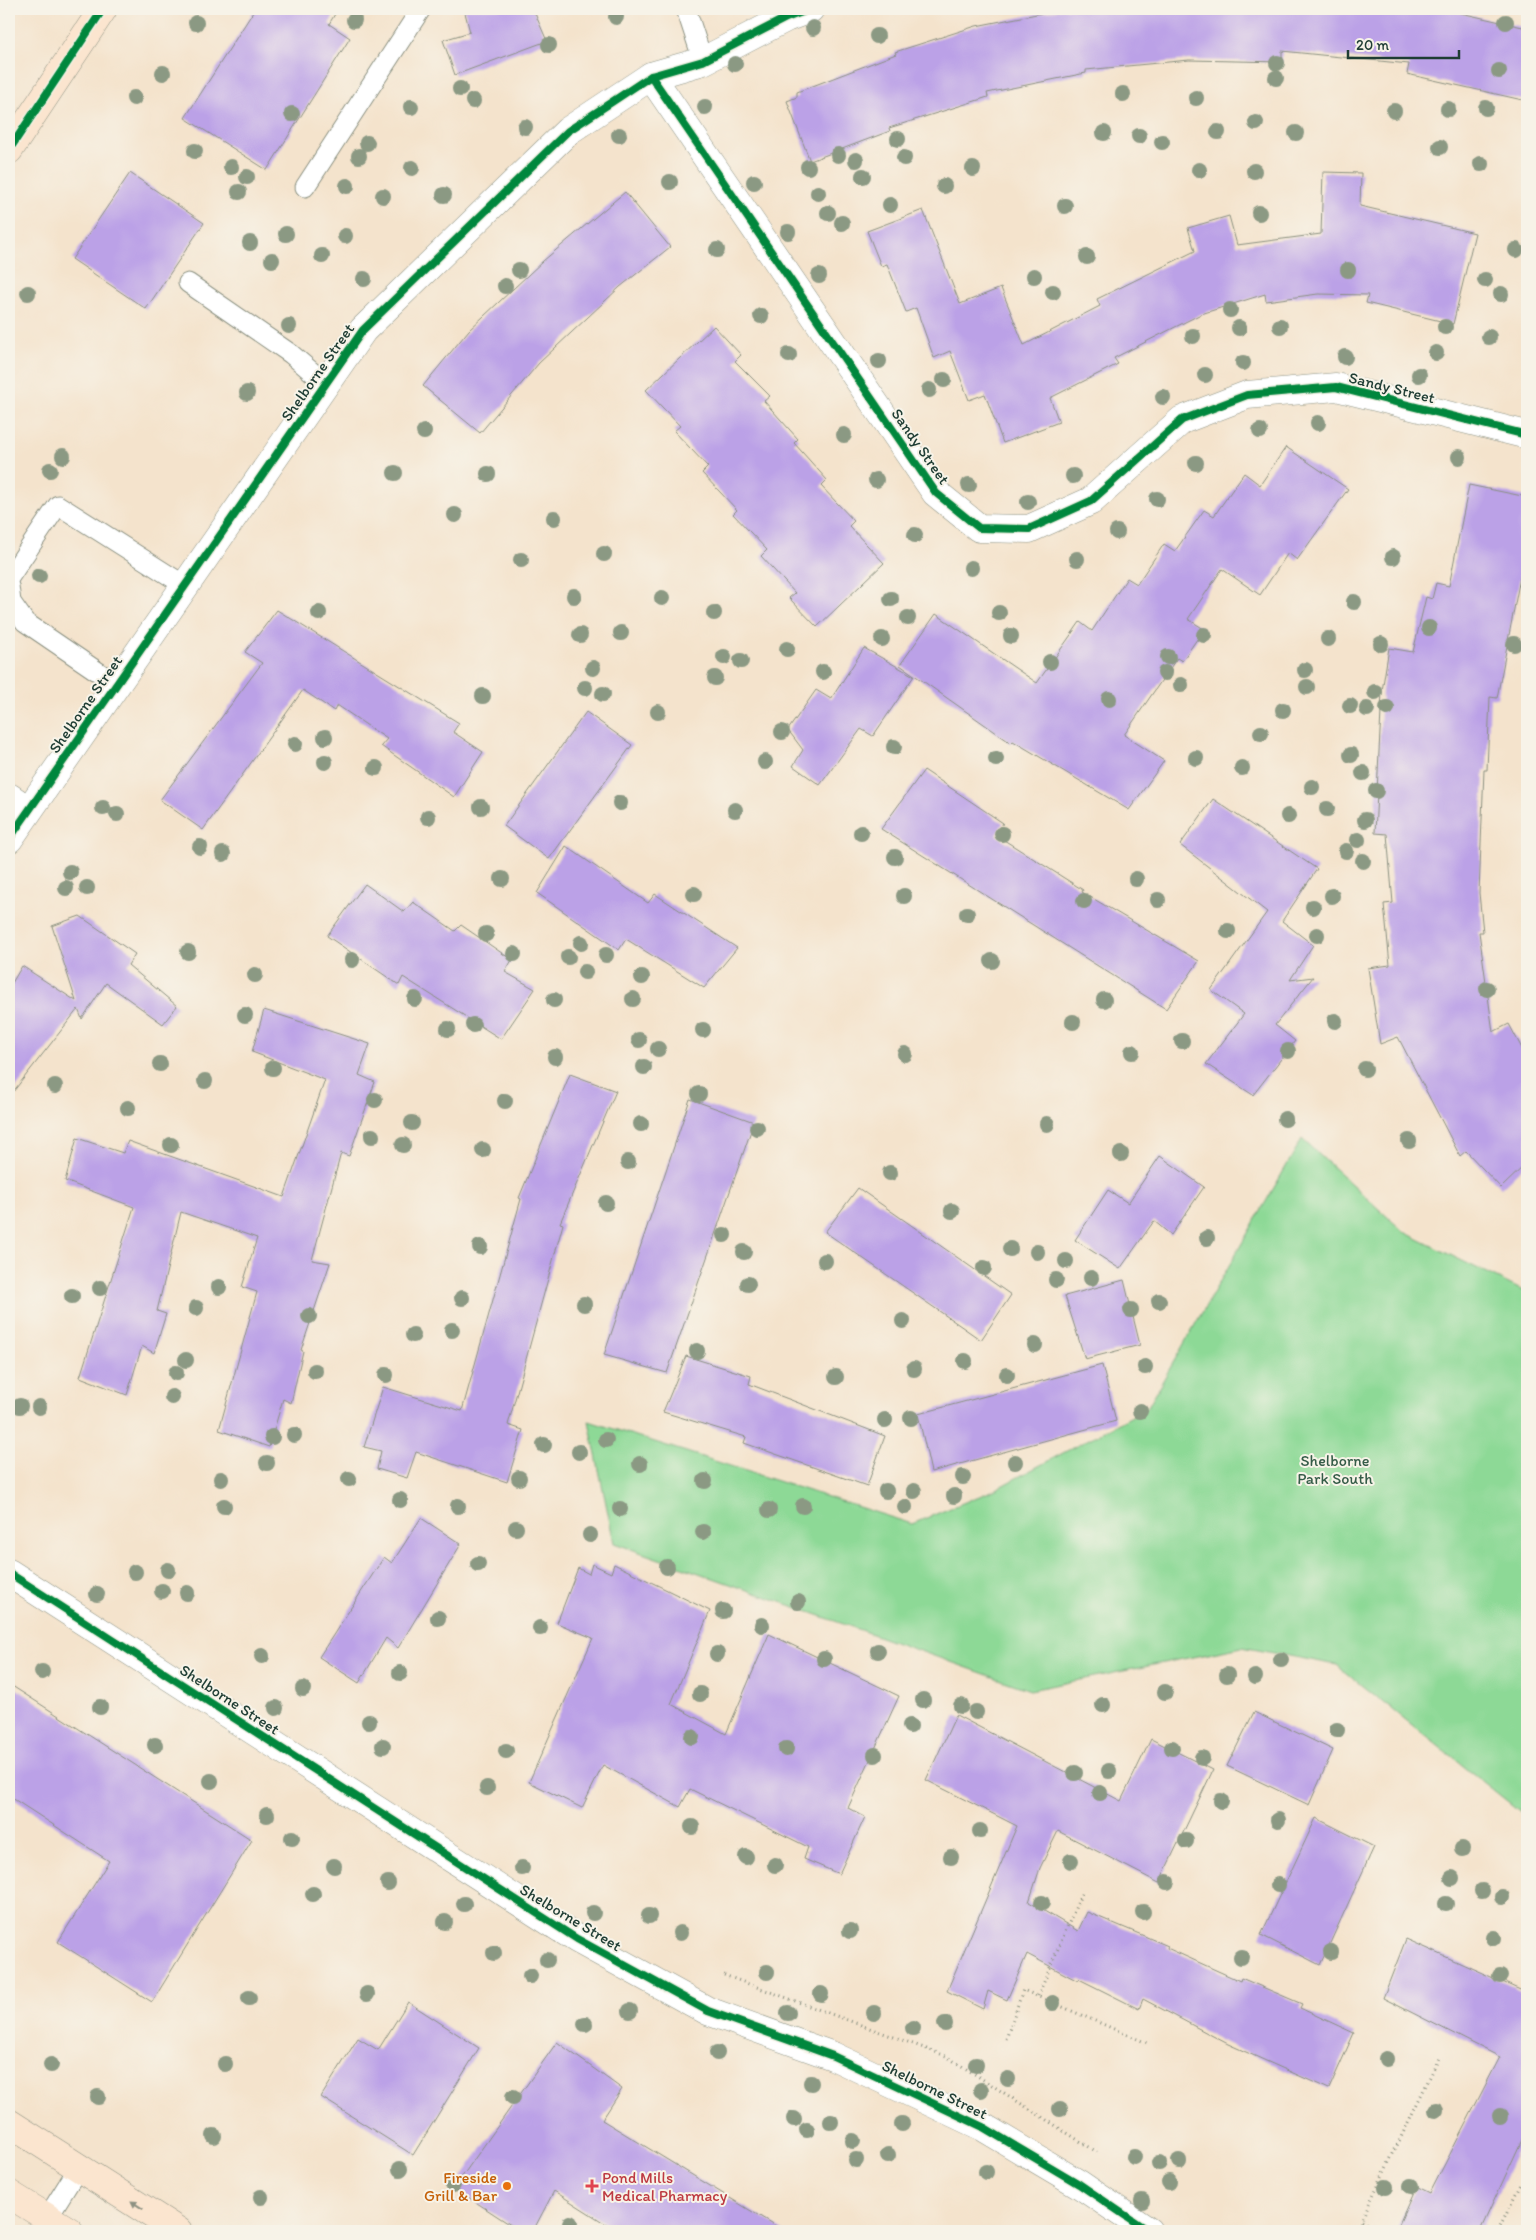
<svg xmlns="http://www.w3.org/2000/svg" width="1536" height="2240" viewBox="0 0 1536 2240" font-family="Itim,sans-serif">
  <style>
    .green { fill: #8dd996; stroke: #568b65 }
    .building { fill: #bba1e7 }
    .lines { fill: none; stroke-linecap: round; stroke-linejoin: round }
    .service-casing { stroke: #8a9080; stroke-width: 21 }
    .minor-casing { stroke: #8a9080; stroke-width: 29 }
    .secondary-casing { stroke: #8a9080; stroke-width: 29 }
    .path { stroke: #8a9080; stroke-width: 3; stroke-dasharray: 1 4; stroke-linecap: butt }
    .service { stroke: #fff; stroke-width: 19 }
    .minor { stroke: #fff; stroke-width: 28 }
    .secondary { stroke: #fbe5cf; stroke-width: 28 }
    .cycleway-casing { stroke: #f7f3e8; stroke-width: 11 }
    .cycleway { stroke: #00873e; stroke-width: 8 }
    .tree { fill: #8b9983 }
    .oneway { fill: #8d9182 }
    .food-dot { fill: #e8710a; stroke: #f7f3e8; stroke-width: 2 }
    .health-dot { fill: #e0444e; stroke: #f7f3e8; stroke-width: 2 }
    .labels { text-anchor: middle; stroke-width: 4; stroke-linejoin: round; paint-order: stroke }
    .street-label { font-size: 16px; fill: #1f3d34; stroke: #f7f3e8 }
    .park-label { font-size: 16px; fill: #355c48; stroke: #f7f3e8 }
    .food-label { font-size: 16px; fill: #c56008; stroke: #f7f3e8; text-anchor: end }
    .health-label { font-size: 16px; fill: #be3a42; stroke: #f7f3e8; text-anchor: start }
  </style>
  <rect width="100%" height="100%" fill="#f7f3e8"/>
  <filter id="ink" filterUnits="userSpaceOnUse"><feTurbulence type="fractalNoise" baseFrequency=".02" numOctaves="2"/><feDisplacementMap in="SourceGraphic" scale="10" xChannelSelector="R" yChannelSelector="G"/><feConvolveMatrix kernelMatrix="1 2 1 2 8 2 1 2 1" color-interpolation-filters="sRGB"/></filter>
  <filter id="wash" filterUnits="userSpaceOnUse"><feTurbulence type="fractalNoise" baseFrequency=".0096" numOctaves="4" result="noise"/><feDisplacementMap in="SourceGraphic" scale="20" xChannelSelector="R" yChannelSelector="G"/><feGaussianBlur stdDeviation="1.12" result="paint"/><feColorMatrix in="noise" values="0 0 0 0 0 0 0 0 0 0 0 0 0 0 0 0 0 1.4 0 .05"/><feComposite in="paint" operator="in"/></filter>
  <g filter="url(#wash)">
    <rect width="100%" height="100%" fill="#f4e3cc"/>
    <polygon class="green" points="1302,1139 1404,1232 1527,1293 1527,1817 1337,1665 1242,1647 1030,1690 614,1543 589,1421 912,1524 994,1490 1147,1408"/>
    <g id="blocks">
      <g class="building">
        <polygon points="255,9 338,9 329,24 350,38 267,170 185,118"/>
        <polygon points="464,9 533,9 547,41 455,75 443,40 470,32"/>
        <polygon points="1062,9 1443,9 1527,28 1527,101 1407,74 1409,64 1282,51 1282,62 1189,60 1086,70 1086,73 987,93 988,97 889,128 890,131 810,161 787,101 797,97 797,92 896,54 895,52 976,26"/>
        <polygon points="1323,172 1361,173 1360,206 1475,233 1453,324 1366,303 1368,295 1318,294 1266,301 1265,294 1201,314 1114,358 1118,364 1050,398 1059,422 1003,443 985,394 969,400 950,351 934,358 916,308 906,312 887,264 881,266 867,231 923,210 960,304 1001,288 1024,345 1100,306 1097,299 1195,251 1188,228 1229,216 1237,245 1321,234"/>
        <polygon points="130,173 204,223 146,309 72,259"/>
        <polygon points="625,192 670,247 620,287 539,363 480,433 423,386 469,330 543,261"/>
        <polygon points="714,326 741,355 735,361 770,396 764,401 798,439 794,443 827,480 821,486 854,521 849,526 884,563 817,627 789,598 795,593 761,556 767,550 733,514 737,510 702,473 708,467 674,431 680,426 646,390"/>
        <polygon points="1286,447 1348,489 1297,560 1288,553 1260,595 1222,569 1188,619 1204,629 1182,661 1177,658 1124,735 1164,761 1129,810 1013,741 1011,743 900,665 936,614 1037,683 1080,622 1092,631 1127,578 1137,584 1164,544 1175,551 1204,510 1214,516 1244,473 1260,485"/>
        <polygon points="1469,485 1527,497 1527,541 1497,698 1490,697 1487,770 1484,770 1479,893 1483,932 1479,932 1493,1032 1509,1024 1527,1058 1527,1163 1501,1188 1466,1151 1460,1156 1398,1037 1380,1044 1368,968 1390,965 1384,904 1393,903 1387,834 1375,833 1382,691 1389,648 1413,652 1426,597 1432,599 1436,583 1449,586"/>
        <polygon points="277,610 459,723 453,732 483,752 454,797 381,746 387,739 337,705 334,711 303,690 203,830 160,800 262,663 245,652"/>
        <polygon points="864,648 914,676 873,736 861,729 820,785 793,766 803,750 788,730 816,690 831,699"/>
        <polygon points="586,712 632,745 549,859 504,826"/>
        <polygon points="924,770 1003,823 996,835 1083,890 1082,892 1199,961 1166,1009 881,829"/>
        <polygon points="1213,799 1317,869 1282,921 1313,945 1290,980 1313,977 1275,1025 1295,1041 1253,1095 1206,1064 1244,1014 1211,990 1267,912 1180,845"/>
        <polygon points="566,846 648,903 655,894 737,948 704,988 626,939 619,950 537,893"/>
        <polygon points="365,884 404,912 413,902 455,931 461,925 512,960 505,972 535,989 501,1039 403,977 399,985 327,936"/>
        <polygon points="80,916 135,954 128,965 177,1006 163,1024 106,983 82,1019 78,1009 9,1097 9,988 22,966 76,1001 52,926"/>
        <polygon points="264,1010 370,1044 359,1075 375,1082 349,1156 341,1153 312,1260 330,1263 301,1350 303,1351 291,1403 283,1399 269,1447 219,1430 257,1292 242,1287 257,1238 181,1212 157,1311 166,1314 154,1353 142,1346 127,1395 80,1377 134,1207 65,1181 77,1138 123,1153 128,1141 284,1197 325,1080 252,1052"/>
        <polygon points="570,1074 616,1091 560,1223 563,1224 508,1425 523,1430 507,1482 416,1452 407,1478 377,1469 381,1451 364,1447 383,1387 462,1411 521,1199 519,1198"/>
        <polygon points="690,1099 754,1122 667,1373 604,1355"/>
        <polygon points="1160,1156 1204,1187 1171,1235 1154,1221 1120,1269 1075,1240 1108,1190 1128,1203"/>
        <polygon points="858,1188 1011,1295 981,1340 825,1232"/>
        <polygon points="1124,1280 1140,1345 1085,1359 1065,1296"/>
        <polygon points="686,1356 751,1376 749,1384 885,1436 867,1486 744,1443 746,1437 663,1412"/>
        <polygon points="1102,1365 1116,1421 931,1472 918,1414"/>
        <polygon points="421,1518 461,1544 398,1648 386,1638 359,1683 319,1657 384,1557 392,1563"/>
        <polygon points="592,1564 611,1573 614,1564 710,1611 671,1704 726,1734 769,1634 899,1696 848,1808 865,1817 839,1874 804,1859 808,1847 690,1789 680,1807 603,1765 582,1808 529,1782 593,1638 557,1623 578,1568 589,1574"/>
        <polygon points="9,1684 252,1840 152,2002 58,1942 109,1861 9,1796"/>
        <polygon points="1254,1712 1333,1750 1309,1805 1227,1766"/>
        <polygon points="956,1715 1121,1801 1151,1739 1213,1770 1159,1883 1058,1831 1040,1868 1029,1902 1078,1931 1087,1912 1168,1946 1167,1948 1240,1981 1241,1978 1302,2004 1300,2008 1354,2033 1329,2089 1228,2044 1143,1999 1139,2009 1079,1979 1078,1981 1027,1954 1007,2000 988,1991 983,2009 947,1991 1017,1826 926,1780"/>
        <polygon points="1316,1818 1374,1847 1320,1965 1261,1935"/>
        <polygon points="1406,1939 1527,1993 1527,2129 1480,2231 1396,2231 1416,2186 1430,2193 1500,2057 1383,1998"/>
        <polygon points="408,2002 479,2048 413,2155 321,2097 358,2038 378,2050"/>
        <polygon points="557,2042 622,2089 602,2120 784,2231 617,2231 554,2191 533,2231 520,2231 454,2188"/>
      </g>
    </g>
  </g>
  <g filter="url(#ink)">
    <use href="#blocks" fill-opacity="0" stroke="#8a9080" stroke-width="1"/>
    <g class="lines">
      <defs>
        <g id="service">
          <polyline points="686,9 703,61"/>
          <polyline points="305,187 421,9"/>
          <polyline points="188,283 291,354 325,383"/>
          <polyline points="9,578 58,505 184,585"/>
          <polyline points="9,586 11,602 25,622 116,684"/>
          <polyline points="39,2231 79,2167"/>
        </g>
        <g id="minor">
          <polyline points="651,76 936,493 979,528 1029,529 1091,501 1182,420 1247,395 1336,387 1527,435"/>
          <polyline points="9,797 28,810"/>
          <polyline points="9,839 363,330 568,131 651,76 703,61 786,18 810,9"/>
          <polyline points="9,1573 577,1939 708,2011 833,2056 983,2127 1079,2184 1148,2231"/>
        </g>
        <g id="secondary">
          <polyline points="9,150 103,9"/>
          <polyline points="9,2123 178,2231"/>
          <polyline points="9,2194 69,2231"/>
        </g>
      </defs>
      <use href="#service" class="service-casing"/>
      <use href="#minor" class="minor-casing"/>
      <use href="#secondary" class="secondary-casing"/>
      <g class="path">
        <polyline points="724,1975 946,2056 1097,2152"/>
        <polyline points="1038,1996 1082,1892"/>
        <polyline points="1006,2039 1023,1990 1149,2044"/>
        <polyline points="1361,2220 1382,2231"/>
        <polyline points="1356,2231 1439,2058"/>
        <polyline points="1498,2231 1527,2172"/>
      </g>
      <use href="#service" class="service"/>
      <use href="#minor" class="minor"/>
      <use href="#secondary" class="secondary"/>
      <defs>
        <g id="cycleway">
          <polyline points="651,76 936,493 979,528 1029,529 1091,501 1182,420 1247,395 1336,387 1527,435"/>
          <polyline points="9,150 103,9"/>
          <polyline points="9,839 363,330 568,131 651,76 703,61 786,18 810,9"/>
          <polyline points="9,1573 577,1939 708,2011 833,2056 983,2127 1079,2184 1148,2231"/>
        </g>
      </defs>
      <use href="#cycleway" class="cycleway-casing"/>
      <use href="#cycleway" class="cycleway"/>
    </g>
    <g class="tree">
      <circle cx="616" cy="17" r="8"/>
      <circle cx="354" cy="20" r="8"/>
      <circle cx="1506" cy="22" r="8"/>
      <circle cx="196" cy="23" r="8"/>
      <circle cx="813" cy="28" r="8"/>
      <circle cx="877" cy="36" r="8"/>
      <circle cx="549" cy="45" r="8"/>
      <circle cx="1277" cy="63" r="8"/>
      <circle cx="735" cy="64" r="8"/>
      <circle cx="1499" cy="71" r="8"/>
      <circle cx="163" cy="73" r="8"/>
      <circle cx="1276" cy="78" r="8"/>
      <circle cx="460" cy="89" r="8"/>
      <circle cx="1123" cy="94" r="8"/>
      <circle cx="134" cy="98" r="8"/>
      <circle cx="1196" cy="98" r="8"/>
      <circle cx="473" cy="101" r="8"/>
      <circle cx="411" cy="107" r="8"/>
      <circle cx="705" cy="107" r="8"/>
      <circle cx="1486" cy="108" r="8"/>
      <circle cx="1448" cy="109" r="8"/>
      <circle cx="1394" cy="111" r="8"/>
      <circle cx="292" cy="114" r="8"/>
      <circle cx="1256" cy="123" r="8"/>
      <circle cx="525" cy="127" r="8"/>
      <circle cx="1218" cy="132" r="8"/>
      <circle cx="1104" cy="133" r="8"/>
      <circle cx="1296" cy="133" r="8"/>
      <circle cx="619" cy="135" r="8"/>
      <circle cx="1139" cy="136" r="8"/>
      <circle cx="898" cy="139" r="8"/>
      <circle cx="1162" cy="142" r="8"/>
      <circle cx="367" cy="143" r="8"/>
      <circle cx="1440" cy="147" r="8"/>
      <circle cx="195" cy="151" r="8"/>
      <circle cx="838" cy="155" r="8"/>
      <circle cx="359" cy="156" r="8"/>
      <circle cx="904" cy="158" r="8"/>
      <circle cx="856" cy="160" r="8"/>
      <circle cx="1481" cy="164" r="8"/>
      <circle cx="231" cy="167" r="8"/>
      <circle cx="808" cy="167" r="8"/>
      <circle cx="412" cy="168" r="8"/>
      <circle cx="973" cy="169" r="8"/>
      <circle cx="1199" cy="170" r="8"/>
      <circle cx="1254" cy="171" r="8"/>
      <circle cx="863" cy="176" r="8"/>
      <circle cx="247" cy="177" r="8"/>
      <circle cx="670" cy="182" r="8"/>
      <circle cx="754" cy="182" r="8"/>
      <circle cx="347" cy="186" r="8"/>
      <circle cx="944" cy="186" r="8"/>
      <circle cx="239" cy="192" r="8"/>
      <circle cx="818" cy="193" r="8"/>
      <circle cx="444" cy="195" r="8"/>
      <circle cx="383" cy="196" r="8"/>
      <circle cx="890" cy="205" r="8"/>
      <circle cx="1065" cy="206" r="8"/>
      <circle cx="828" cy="213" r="8"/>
      <circle cx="1259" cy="213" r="8"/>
      <circle cx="842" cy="223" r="8"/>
      <circle cx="788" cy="232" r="8"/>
      <circle cx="286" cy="234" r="8"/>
      <circle cx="345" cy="236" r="8"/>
      <circle cx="250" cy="243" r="8"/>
      <circle cx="717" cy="250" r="8"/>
      <circle cx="1516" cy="250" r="8"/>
      <circle cx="322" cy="256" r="8"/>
      <circle cx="1087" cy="257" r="8"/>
      <circle cx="272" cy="260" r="8"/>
      <circle cx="519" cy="270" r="8"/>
      <circle cx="1348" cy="270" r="8"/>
      <circle cx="819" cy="276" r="8"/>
      <circle cx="1034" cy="276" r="8"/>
      <circle cx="364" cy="279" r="8"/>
      <circle cx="1485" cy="280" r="8"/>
      <circle cx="505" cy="286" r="8"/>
      <circle cx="1053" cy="292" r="8"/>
      <circle cx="28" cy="293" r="8"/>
      <circle cx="1501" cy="294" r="8"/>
      <circle cx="1230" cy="310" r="8"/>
      <circle cx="761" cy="316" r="8"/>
      <circle cx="289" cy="326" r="8"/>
      <circle cx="1280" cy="326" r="8"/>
      <circle cx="1445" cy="327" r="8"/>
      <circle cx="1239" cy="328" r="8"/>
      <circle cx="1193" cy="336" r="8"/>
      <circle cx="1489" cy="337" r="8"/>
      <circle cx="1436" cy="353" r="8"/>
      <circle cx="789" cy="355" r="8"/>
      <circle cx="1345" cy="357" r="8"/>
      <circle cx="879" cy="361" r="8"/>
      <circle cx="1243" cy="363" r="8"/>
      <circle cx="1205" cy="375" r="8"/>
      <circle cx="1419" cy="375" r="8"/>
      <circle cx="944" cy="380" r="8"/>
      <circle cx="929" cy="390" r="8"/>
      <circle cx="247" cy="393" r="8"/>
      <circle cx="1163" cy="397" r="8"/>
      <circle cx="1318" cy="423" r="8"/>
      <circle cx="1260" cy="431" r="8"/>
      <circle cx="424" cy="432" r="8"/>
      <circle cx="844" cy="435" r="8"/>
      <circle cx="63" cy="456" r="8"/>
      <circle cx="1459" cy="457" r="8"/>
      <circle cx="1196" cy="463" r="8"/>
      <circle cx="50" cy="470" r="8"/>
      <circle cx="395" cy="473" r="8"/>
      <circle cx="488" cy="474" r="8"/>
      <circle cx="1073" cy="476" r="8"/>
      <circle cx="876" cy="480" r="8"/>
      <circle cx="969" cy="485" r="8"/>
      <circle cx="1157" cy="499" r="8"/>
      <circle cx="1028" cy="502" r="8"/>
      <circle cx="455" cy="515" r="8"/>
      <circle cx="554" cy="518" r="8"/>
      <circle cx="1117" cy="532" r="8"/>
      <circle cx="915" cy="535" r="8"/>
      <circle cx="604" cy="554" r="8"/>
      <circle cx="1393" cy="557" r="8"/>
      <circle cx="1077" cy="559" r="8"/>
      <circle cx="521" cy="560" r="8"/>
      <circle cx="971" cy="568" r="8"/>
      <circle cx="39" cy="576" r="8"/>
      <circle cx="574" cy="596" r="8"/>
      <circle cx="662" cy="598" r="8"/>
      <circle cx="891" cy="599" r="8"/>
      <circle cx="1354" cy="602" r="8"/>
      <circle cx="319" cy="613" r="8"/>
      <circle cx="714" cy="613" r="8"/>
      <circle cx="999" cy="613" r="8"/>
      <circle cx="908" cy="618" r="8"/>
      <circle cx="1429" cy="628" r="8"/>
      <circle cx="621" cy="633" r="8"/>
      <circle cx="580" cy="635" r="8"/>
      <circle cx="1204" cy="635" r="8"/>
      <circle cx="1011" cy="636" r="8"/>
      <circle cx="882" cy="639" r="8"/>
      <circle cx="1328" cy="639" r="8"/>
      <circle cx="1381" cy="644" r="8"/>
      <circle cx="1514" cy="644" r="8"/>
      <circle cx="787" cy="649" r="8"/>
      <circle cx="724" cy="657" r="8"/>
      <circle cx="1168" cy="657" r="8"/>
      <circle cx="741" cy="661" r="8"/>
      <circle cx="1050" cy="662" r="8"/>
      <circle cx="593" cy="668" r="8"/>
      <circle cx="1305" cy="670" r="8"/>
      <circle cx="823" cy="672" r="8"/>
      <circle cx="1165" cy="673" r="8"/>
      <circle cx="715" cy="678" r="8"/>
      <circle cx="1181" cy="685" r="8"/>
      <circle cx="1307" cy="687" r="8"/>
      <circle cx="585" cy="688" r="8"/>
      <circle cx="1375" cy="692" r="8"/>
      <circle cx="603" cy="694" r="8"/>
      <circle cx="483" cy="696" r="8"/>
      <circle cx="1109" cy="699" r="8"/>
      <circle cx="1350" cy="706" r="8"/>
      <circle cx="1387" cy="708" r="8"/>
      <circle cx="1367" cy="709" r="8"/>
      <circle cx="1283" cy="710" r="8"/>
      <circle cx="658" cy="712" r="8"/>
      <circle cx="782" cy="732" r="8"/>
      <circle cx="1261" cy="733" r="8"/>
      <circle cx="325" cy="737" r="8"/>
      <circle cx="295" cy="744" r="8"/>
      <circle cx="894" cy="747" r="8"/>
      <circle cx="1351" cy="755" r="8"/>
      <circle cx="1196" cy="758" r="8"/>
      <circle cx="996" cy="759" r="8"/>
      <circle cx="325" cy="762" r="8"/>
      <circle cx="765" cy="762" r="8"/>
      <circle cx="376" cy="768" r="8"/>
      <circle cx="1242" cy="768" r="8"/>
      <circle cx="1363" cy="773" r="8"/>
      <circle cx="1312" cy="787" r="8"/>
      <circle cx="1376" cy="791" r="8"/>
      <circle cx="620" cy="803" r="8"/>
      <circle cx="481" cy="807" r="8"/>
      <circle cx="103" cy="808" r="8"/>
      <circle cx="1327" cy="809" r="8"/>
      <circle cx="735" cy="810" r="8"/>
      <circle cx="117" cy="814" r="8"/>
      <circle cx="1288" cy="816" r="8"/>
      <circle cx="428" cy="817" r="8"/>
      <circle cx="1365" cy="820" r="8"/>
      <circle cx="861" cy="833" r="8"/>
      <circle cx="1002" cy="834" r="8"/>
      <circle cx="1358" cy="840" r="8"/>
      <circle cx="200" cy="847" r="8"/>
      <circle cx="1346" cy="851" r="8"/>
      <circle cx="223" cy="854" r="8"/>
      <circle cx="895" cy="857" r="8"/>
      <circle cx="1363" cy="861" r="8"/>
      <circle cx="70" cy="872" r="8"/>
      <circle cx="502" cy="879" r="8"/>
      <circle cx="1136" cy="879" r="8"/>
      <circle cx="66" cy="888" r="8"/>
      <circle cx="87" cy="888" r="8"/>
      <circle cx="694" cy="894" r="8"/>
      <circle cx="904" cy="896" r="8"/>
      <circle cx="1332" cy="896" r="8"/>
      <circle cx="1158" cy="900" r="8"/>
      <circle cx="1084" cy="901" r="8"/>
      <circle cx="1313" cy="907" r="8"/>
      <circle cx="967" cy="914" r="8"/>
      <circle cx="1228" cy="931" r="8"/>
      <circle cx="486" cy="934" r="8"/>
      <circle cx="1317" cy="935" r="8"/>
      <circle cx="581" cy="943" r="8"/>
      <circle cx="188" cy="952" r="8"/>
      <circle cx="514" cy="954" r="8"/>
      <circle cx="606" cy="955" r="8"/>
      <circle cx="568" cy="957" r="8"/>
      <circle cx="352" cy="960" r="8"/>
      <circle cx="992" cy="961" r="8"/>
      <circle cx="585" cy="972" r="8"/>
      <circle cx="255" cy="975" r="8"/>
      <circle cx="642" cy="977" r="8"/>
      <circle cx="1487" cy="989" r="8"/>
      <circle cx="415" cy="999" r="8"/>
      <circle cx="633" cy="999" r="8"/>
      <circle cx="554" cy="1000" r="8"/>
      <circle cx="1104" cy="1000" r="8"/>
      <circle cx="245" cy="1015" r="8"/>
      <circle cx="1335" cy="1021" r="8"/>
      <circle cx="1073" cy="1022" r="8"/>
      <circle cx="473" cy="1025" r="8"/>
      <circle cx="448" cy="1029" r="8"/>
      <circle cx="703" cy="1030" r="8"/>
      <circle cx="639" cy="1040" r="8"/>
      <circle cx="1182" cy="1041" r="8"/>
      <circle cx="658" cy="1049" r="8"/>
      <circle cx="1288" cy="1051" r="8"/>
      <circle cx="1132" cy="1052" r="8"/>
      <circle cx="905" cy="1054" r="8"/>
      <circle cx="555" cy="1057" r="8"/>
      <circle cx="160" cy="1064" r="8"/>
      <circle cx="644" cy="1067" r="8"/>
      <circle cx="273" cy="1068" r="8"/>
      <circle cx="1365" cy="1069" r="8"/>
      <circle cx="205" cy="1081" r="8"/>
      <circle cx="55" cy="1086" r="8"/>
      <circle cx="699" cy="1094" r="8"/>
      <circle cx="375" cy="1100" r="8"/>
      <circle cx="505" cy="1101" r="8"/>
      <circle cx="128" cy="1108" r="8"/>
      <circle cx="1285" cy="1119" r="8"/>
      <circle cx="412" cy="1123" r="8"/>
      <circle cx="641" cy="1124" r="8"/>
      <circle cx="1047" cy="1124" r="8"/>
      <circle cx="757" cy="1128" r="8"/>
      <circle cx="372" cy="1136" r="8"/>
      <circle cx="1409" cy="1141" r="8"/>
      <circle cx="171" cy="1145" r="8"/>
      <circle cx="403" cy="1145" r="8"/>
      <circle cx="483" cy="1150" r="8"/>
      <circle cx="1121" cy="1154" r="8"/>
      <circle cx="628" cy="1162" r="8"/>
      <circle cx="890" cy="1173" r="8"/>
      <circle cx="606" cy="1203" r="8"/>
      <circle cx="952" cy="1211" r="8"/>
      <circle cx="724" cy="1235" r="8"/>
      <circle cx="1207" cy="1238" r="8"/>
      <circle cx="480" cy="1247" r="8"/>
      <circle cx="1010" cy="1249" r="8"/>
      <circle cx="744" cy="1252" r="8"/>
      <circle cx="1037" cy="1252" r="8"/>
      <circle cx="825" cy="1261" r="8"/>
      <circle cx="1066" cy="1261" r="8"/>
      <circle cx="984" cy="1268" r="8"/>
      <circle cx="1091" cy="1278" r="8"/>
      <circle cx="1056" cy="1280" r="8"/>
      <circle cx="748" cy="1284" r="8"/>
      <circle cx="219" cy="1287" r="8"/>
      <circle cx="100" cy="1288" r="8"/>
      <circle cx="72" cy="1296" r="8"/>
      <circle cx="462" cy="1298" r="8"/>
      <circle cx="1159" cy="1301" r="8"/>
      <circle cx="584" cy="1304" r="8"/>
      <circle cx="196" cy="1308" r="8"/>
      <circle cx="1131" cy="1310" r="8"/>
      <circle cx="309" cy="1316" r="8"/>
      <circle cx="903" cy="1321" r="8"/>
      <circle cx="452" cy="1330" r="8"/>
      <circle cx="413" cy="1335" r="8"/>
      <circle cx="1035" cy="1345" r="8"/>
      <circle cx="697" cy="1351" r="8"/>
      <circle cx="186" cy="1360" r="8"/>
      <circle cx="965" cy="1361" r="8"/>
      <circle cx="1145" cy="1367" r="8"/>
      <circle cx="914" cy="1369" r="8"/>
      <circle cx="315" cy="1371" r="8"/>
      <circle cx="176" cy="1373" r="8"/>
      <circle cx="386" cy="1375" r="8"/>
      <circle cx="1007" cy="1375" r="8"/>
      <circle cx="836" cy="1377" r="8"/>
      <circle cx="172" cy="1397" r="8"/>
      <circle cx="20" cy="1406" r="8"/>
      <circle cx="39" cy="1407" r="8"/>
      <circle cx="1140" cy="1411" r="8"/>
      <circle cx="911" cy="1418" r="8"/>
      <circle cx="885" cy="1420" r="8"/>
      <circle cx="294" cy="1435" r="8"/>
      <circle cx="272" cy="1437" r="8"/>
      <circle cx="606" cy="1440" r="8"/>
      <circle cx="544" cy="1445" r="8"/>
      <circle cx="579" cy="1452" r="8"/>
      <circle cx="1015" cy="1462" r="8"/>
      <circle cx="267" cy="1463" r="8"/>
      <circle cx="640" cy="1464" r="8"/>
      <circle cx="963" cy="1477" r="8"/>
      <circle cx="519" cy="1478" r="8"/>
      <circle cx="221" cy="1479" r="8"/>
      <circle cx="349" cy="1479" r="8"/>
      <circle cx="705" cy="1481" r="8"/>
      <circle cx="886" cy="1491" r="8"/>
      <circle cx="914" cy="1491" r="8"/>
      <circle cx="954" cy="1496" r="8"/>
      <circle cx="400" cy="1500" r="8"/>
      <circle cx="224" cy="1506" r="8"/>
      <circle cx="458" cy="1506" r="8"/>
      <circle cx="803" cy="1506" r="8"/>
      <circle cx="905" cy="1507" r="8"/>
      <circle cx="620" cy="1509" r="8"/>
      <circle cx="769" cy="1510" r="8"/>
      <circle cx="516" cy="1528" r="8"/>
      <circle cx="703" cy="1532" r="8"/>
      <circle cx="590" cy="1535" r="8"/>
      <circle cx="478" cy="1564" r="8"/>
      <circle cx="667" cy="1567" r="8"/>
      <circle cx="168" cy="1570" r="8"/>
      <circle cx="135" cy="1572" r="8"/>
      <circle cx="162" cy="1591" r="8"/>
      <circle cx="187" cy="1593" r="8"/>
      <circle cx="97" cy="1594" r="8"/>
      <circle cx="798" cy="1602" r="8"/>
      <circle cx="723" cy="1611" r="8"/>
      <circle cx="438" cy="1618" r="8"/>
      <circle cx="762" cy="1625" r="8"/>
      <circle cx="540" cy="1628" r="8"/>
      <circle cx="878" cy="1651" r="8"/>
      <circle cx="717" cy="1654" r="8"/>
      <circle cx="262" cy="1656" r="8"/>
      <circle cx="824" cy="1659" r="8"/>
      <circle cx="1281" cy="1660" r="8"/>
      <circle cx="42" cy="1672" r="8"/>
      <circle cx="400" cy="1673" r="8"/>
      <circle cx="1227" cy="1675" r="8"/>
      <circle cx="1255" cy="1677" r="8"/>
      <circle cx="303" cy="1689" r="8"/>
      <circle cx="1165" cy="1692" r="8"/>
      <circle cx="700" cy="1694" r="8"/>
      <circle cx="923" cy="1700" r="8"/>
      <circle cx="1103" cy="1705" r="8"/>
      <circle cx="961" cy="1706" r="8"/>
      <circle cx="100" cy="1707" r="8"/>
      <circle cx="276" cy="1708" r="8"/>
      <circle cx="976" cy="1712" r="8"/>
      <circle cx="369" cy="1722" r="8"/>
      <circle cx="910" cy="1726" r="8"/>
      <circle cx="1337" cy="1730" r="8"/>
      <circle cx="692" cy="1737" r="8"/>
      <circle cx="155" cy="1745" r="8"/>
      <circle cx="383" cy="1746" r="8"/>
      <circle cx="1172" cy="1748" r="8"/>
      <circle cx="786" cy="1749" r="8"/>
      <circle cx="506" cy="1751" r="8"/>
      <circle cx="875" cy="1755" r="8"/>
      <circle cx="1202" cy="1758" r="8"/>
      <circle cx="1109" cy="1771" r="8"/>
      <circle cx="1075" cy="1773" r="8"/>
      <circle cx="211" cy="1781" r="8"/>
      <circle cx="487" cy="1788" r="8"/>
      <circle cx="1100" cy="1793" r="8"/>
      <circle cx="1221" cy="1801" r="8"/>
      <circle cx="267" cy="1815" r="8"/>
      <circle cx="1278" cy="1820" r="8"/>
      <circle cx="692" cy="1827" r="8"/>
      <circle cx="980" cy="1831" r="8"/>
      <circle cx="292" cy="1838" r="8"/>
      <circle cx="1186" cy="1841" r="8"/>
      <circle cx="1462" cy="1849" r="8"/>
      <circle cx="746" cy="1857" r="8"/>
      <circle cx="951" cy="1857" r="8"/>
      <circle cx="1071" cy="1861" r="8"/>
      <circle cx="775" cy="1865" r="8"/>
      <circle cx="334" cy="1866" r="8"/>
      <circle cx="522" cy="1868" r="8"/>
      <circle cx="1452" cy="1878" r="8"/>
      <circle cx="1167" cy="1882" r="8"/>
      <circle cx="388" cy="1883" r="8"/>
      <circle cx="1278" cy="1885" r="8"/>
      <circle cx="1482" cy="1891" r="8"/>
      <circle cx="313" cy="1894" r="8"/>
      <circle cx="1502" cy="1897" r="8"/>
      <circle cx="1042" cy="1903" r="8"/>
      <circle cx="464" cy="1904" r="8"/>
      <circle cx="1446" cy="1904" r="8"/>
      <circle cx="1143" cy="1912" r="8"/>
      <circle cx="593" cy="1913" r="8"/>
      <circle cx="649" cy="1916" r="8"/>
      <circle cx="445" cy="1922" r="8"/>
      <circle cx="850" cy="1931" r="8"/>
      <circle cx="680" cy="1933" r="8"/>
      <circle cx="1494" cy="1938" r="8"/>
      <circle cx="1331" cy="1952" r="8"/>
      <circle cx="494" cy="1953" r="8"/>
      <circle cx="1241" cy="1957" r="8"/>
      <circle cx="547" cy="1960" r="8"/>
      <circle cx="767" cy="1972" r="8"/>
      <circle cx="530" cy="1976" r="8"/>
      <circle cx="1500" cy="1976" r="8"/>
      <circle cx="367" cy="1994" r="8"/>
      <circle cx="821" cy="1994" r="8"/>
      <circle cx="249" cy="1998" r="8"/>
      <circle cx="1053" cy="2003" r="8"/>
      <circle cx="630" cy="2011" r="8"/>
      <circle cx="788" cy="2013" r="8"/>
      <circle cx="874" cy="2013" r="8"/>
      <circle cx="585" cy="2024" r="8"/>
      <circle cx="945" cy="2024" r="8"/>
      <circle cx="913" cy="2028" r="8"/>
      <circle cx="717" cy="2053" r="8"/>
      <circle cx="1386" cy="2059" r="8"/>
      <circle cx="225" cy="2064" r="8"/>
      <circle cx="51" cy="2065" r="8"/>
      <circle cx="976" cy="2065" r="8"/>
      <circle cx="1008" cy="2079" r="8"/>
      <circle cx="811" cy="2083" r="8"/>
      <circle cx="981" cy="2090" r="8"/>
      <circle cx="98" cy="2097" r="8"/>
      <circle cx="513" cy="2097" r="8"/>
      <circle cx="1060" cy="2109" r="8"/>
      <circle cx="1436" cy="2110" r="8"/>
      <circle cx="1500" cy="2116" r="8"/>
      <circle cx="794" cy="2119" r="8"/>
      <circle cx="831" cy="2122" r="8"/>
      <circle cx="902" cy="2124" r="8"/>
      <circle cx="807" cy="2130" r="8"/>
      <circle cx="214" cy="2136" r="8"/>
      <circle cx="853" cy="2141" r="8"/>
      <circle cx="888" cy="2155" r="8"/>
      <circle cx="1134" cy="2157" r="8"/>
      <circle cx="856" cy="2160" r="8"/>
      <circle cx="1179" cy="2161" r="8"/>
      <circle cx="1159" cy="2163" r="8"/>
      <circle cx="400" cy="2169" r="8"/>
      <circle cx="986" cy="2172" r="8"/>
      <circle cx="1169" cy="2182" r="8"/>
      <circle cx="453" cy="2185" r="8"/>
      <circle cx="1411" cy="2186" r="8"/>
      <circle cx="1386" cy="2187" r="8"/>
      <circle cx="261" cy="2197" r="8"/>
      <circle cx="1142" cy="2201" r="8"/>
      <circle cx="570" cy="2223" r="8"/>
    </g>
    <defs><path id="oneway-solid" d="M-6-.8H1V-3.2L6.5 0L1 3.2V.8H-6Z" transform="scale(1.25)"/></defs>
    <use class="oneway" href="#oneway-solid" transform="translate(137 2205) rotate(-147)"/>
  </g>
  <circle class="food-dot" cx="507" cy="2186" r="5"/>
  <path class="health-dot" d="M589.5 2178.5h5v5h5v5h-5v5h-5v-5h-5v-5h5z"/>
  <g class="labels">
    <g class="street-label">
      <text transform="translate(317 372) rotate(-55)" y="6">Shelborne Street</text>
      <text transform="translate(1392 387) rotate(14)" y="6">Sandy Street</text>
      <text transform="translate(921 446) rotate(55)" y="6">Sandy Street</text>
      <text transform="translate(85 704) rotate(-55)" y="6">Shelborne Street</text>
      <text transform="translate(230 1699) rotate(33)" y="6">Shelborne Street</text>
      <text transform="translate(571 1917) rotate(31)" y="6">Shelborne Street</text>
      <text transform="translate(935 2089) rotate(26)" y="6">Shelborne Street</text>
    </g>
    <g class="park-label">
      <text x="1335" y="1466">Shelborne<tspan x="1335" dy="18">Park South</tspan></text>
    </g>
    <g class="food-label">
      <text x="497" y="2183">Fireside<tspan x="497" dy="18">Grill &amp; Bar</tspan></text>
    </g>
    <g class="health-label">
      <text x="602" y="2183">Pond Mills<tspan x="602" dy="18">Medical Pharmacy</tspan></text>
    </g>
  </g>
  <rect width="1536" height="2240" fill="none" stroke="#f7f3e8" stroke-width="30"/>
  <path d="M1348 50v8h111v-8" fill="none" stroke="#1f3d34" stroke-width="2.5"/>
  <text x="1356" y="50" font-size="15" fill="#1f3d34" stroke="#f7f3e8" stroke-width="4" paint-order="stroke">20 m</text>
</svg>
